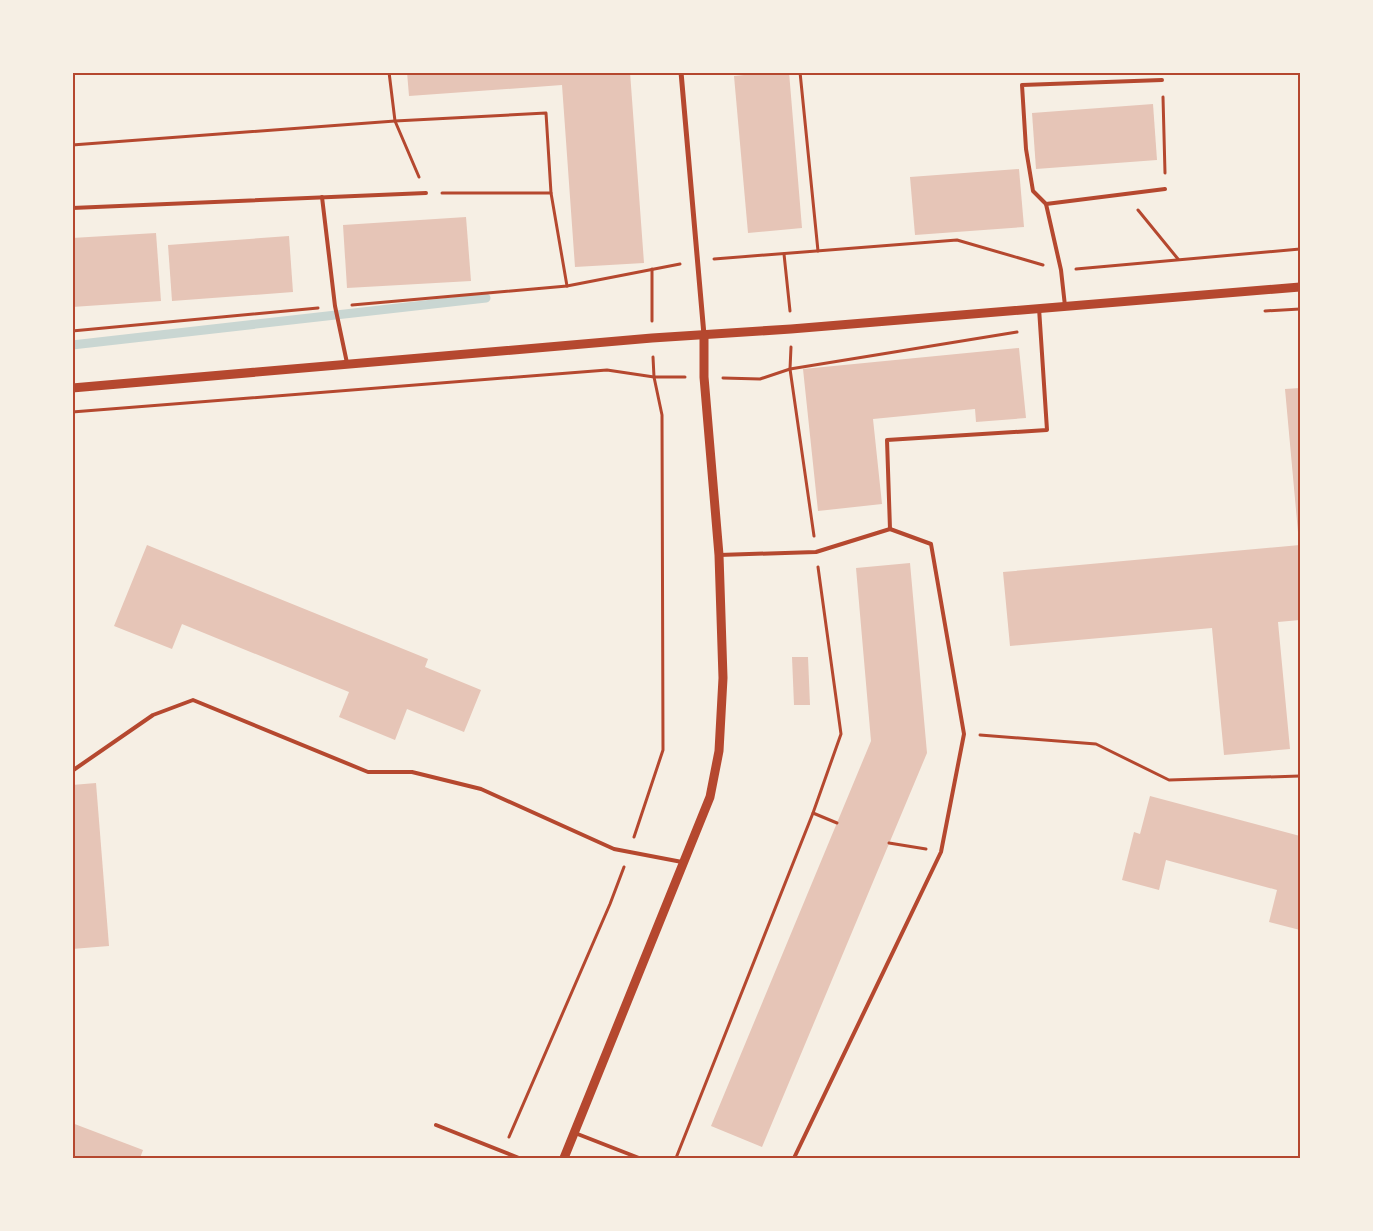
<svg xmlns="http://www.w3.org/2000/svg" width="1373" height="1231" viewBox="0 0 1373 1231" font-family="'Golos Text',sans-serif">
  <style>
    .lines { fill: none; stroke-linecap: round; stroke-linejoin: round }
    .stream { stroke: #c9d6d2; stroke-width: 9 }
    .building { fill: #e6c5b7 }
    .path { stroke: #b5482f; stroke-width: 3 }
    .service { stroke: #b5482f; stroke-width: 4 }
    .minor { stroke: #b5482f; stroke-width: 5 }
    .tertiary { stroke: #b5482f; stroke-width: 9 }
    .neatline { fill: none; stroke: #b5482f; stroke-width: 2 }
  </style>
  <rect width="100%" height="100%" fill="#f6efe4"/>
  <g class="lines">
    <polyline class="stream" points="72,345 486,298"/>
  </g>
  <g class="building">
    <polygon points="407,72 630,72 644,263 575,267 562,85 409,96"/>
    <polygon points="775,72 789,72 802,228 748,233 734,76"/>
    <polygon points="1153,104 1157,160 1036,169 1032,113"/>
    <polygon points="1019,169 1024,227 915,235 910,177"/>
    <polygon points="466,217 471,281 347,288 343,225"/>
    <polygon points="156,233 161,301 72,307 72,238"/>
    <polygon points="289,236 293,292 172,301 168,245"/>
    <polygon points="1019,348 1026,418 976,422 975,409 873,419 882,504 818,511 803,369"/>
    <polygon points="1300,388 1300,543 1299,543 1285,389"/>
    <polygon points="147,545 428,659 425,667 481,690 464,732 407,709 395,740 339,717 349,692 182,624 172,649 114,626"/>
    <polygon points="1300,545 1300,620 1278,622 1290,749 1224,755 1212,628 1010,646 1003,572"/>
    <polygon points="910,563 927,753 762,1147 711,1126 871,741 856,568"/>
    <polygon points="792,657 808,657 810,705 794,705"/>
    <polygon points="96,783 109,946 72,949 72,785"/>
    <polygon points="1150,796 1300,836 1300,930 1269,922 1277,890 1166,860 1159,890 1122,880 1134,832 1140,834"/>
    <polygon points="72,1123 143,1150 140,1158 72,1158"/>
  </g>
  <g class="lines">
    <g class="path">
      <polyline points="389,72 395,121 419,177"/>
      <polyline points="800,72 818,251"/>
      <polyline points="1163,97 1165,173"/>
      <polyline points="72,145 395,121 546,113 551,193"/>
      <polyline points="442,193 551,193 567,286"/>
      <polyline points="1138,210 1178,259"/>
      <polyline points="784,254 790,311"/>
      <polyline points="714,259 957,240 1043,265"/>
      <polyline points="652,269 652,321"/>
      <polyline points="1076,269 1300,249"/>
      <polyline points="352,305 567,286 680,264"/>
      <polyline points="1265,311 1300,309"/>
      <polyline points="72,331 318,308"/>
      <polyline points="791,347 790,369 814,536"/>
      <polyline points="723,378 760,379 790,369 1017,332"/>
      <polyline points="72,412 607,370 654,377 685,377"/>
      <polyline points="980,735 1096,744 1169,780 1300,776"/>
      <polyline points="813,813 837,823"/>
      <polyline points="634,837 663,750 662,415 654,377 653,357"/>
      <polyline points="889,843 926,849"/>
      <polyline points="509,1137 610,904 624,867"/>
      <polyline points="676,1158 813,813 841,734 818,567"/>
    </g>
    <g class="service">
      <polyline points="322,197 335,306 347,363"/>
      <polyline points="1046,204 1033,191 1026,149 1022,85 1162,80"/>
      <polyline points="72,208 426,193"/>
      <polyline points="1065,306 1061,270 1046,204 1165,189"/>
      <polyline points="719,555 816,552 890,529 887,440 1047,430 1039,308"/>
      <polyline points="72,771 153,715 193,700 368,772 412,772 481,789 614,849 682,862"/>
      <polyline points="436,1125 519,1158"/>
      <polyline points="575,1133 639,1158"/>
      <polyline points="794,1158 941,852 964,734 931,544 890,529"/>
    </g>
    <polyline class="minor" points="681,72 704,335"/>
    <g class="tertiary">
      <polyline points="72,388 652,338 791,329 1300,287"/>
      <polyline points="564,1158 710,797 719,751 723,678 719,555 704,377 704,335"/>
    </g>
  </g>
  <rect width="1373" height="1231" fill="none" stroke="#f6efe4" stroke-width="148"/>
  <rect x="74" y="74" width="1225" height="1083" class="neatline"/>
</svg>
